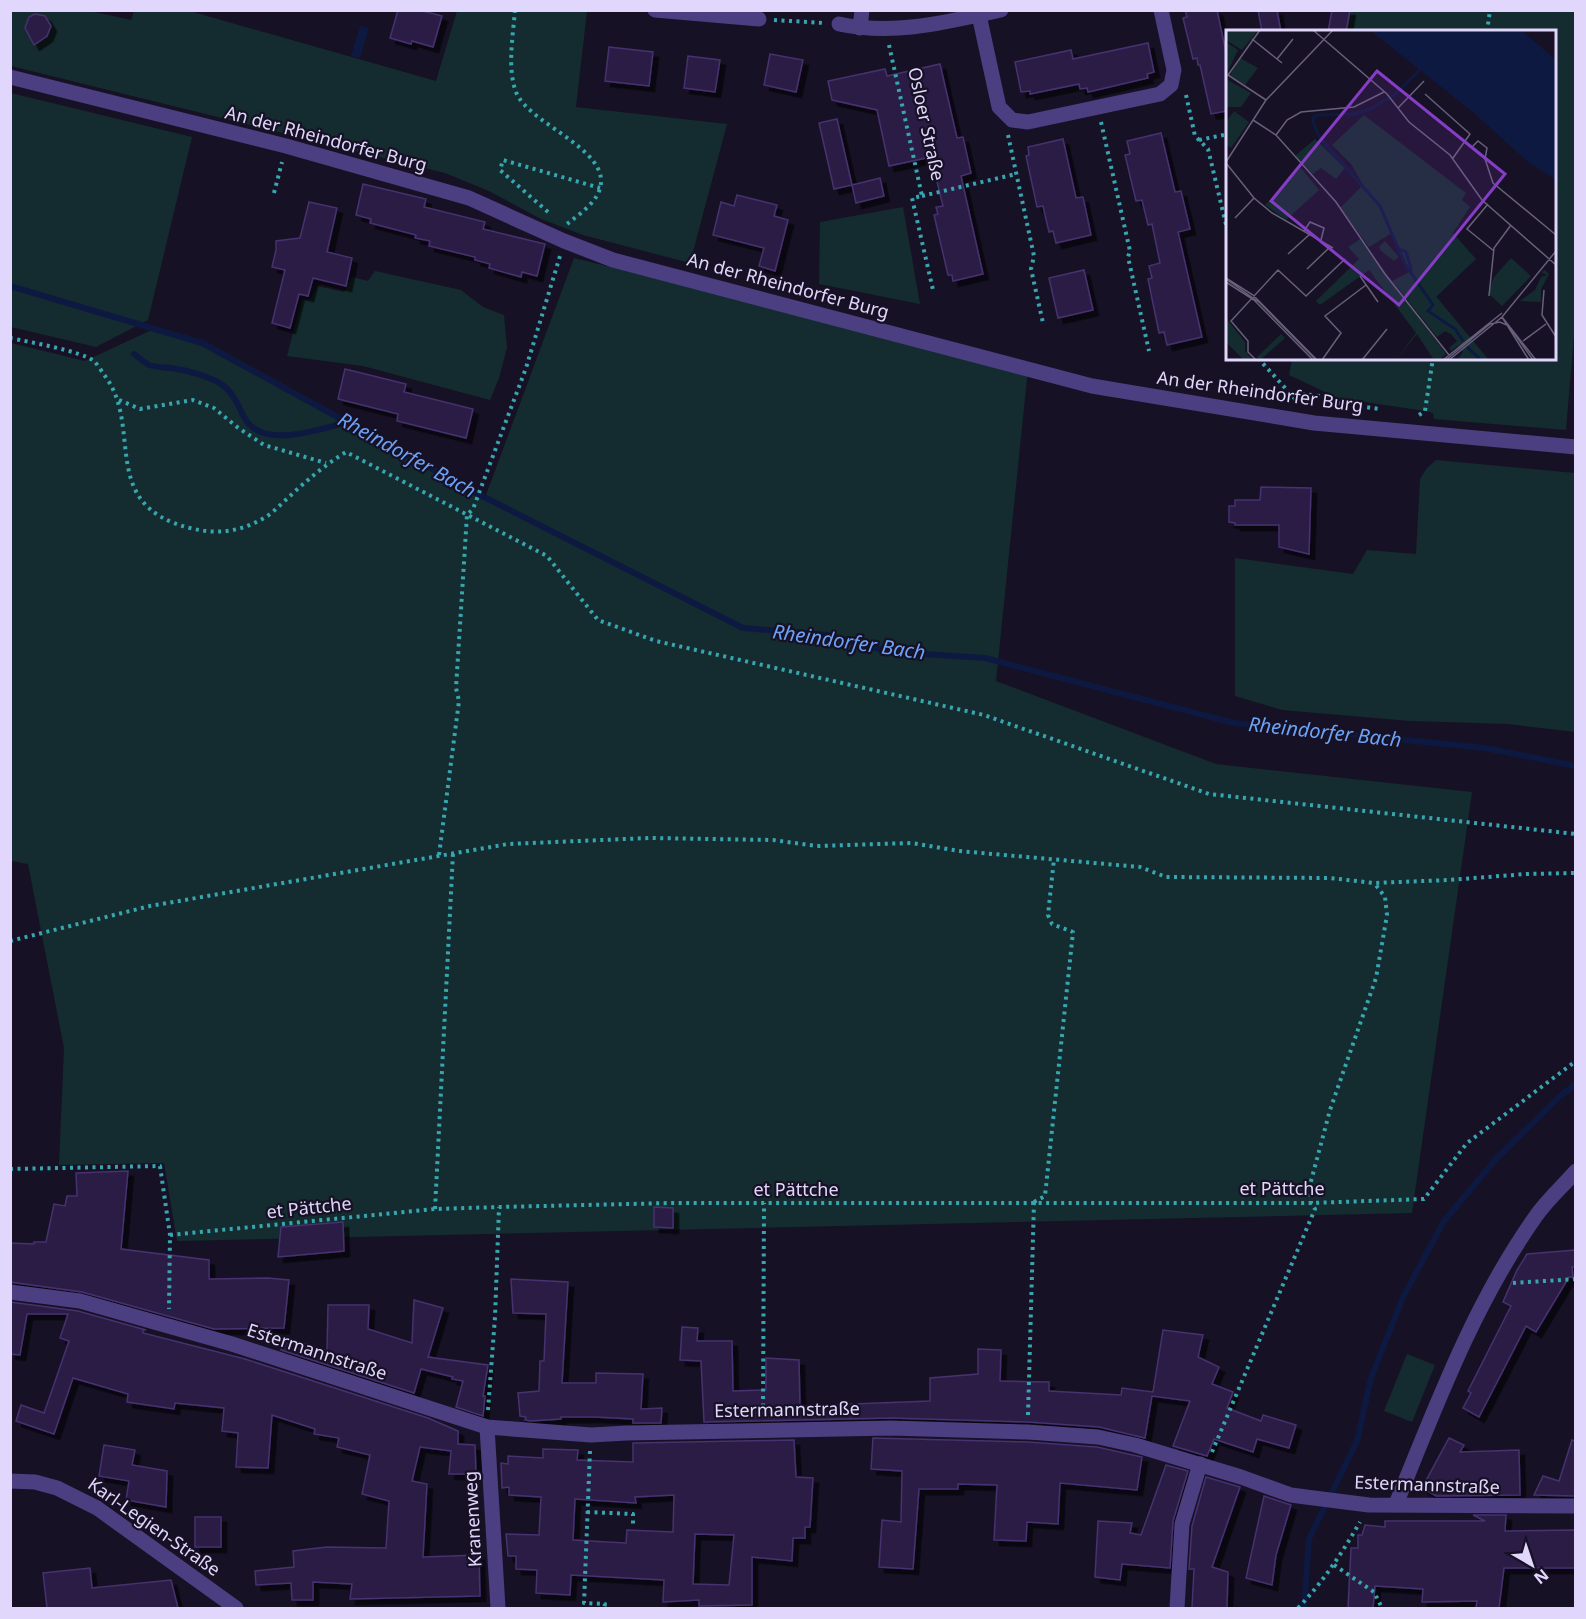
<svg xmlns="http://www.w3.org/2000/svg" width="1586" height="1619" viewBox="0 0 1586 1619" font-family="'Noto Sans',sans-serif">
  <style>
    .green { fill: #142c2f }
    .water { fill: #0e1941 }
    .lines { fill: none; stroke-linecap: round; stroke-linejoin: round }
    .stream { stroke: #0e1941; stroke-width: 6 }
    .building { fill: #2b1e45; stroke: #46316f; stroke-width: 1.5; fill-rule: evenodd; filter: url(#shadow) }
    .path { stroke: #37a6b0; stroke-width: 4; stroke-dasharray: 3 4.5; stroke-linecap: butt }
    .minor { stroke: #4b3f81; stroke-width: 15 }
    .labels { text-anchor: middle; stroke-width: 4.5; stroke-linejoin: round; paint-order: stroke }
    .street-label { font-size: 18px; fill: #e1d7fc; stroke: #171125 }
    .water-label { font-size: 20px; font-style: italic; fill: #6ca2f6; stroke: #171125 }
    .inset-river { fill: none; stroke: #0e1941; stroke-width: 3 }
    .inset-road { fill: none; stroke: #68607b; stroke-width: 1.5 }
    .view { fill: #853dc5; fill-opacity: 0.15; stroke: #853dc5; stroke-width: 3 }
    .inset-edge { fill: none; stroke: #e1d7fc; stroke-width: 3 }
  </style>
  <defs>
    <filter id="shadow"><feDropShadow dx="5.5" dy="5.5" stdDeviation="0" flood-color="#0009"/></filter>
  </defs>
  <rect width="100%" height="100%" fill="#171125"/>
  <g class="green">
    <polygon points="186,10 436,81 457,11 587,11 576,107 727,124 690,263 583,235 541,219 489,191 445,173 11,66 11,11 90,11 131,20 134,11"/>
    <polygon points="1350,11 1575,11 1576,313 1566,430 1434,419 1433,413 1425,411 1338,398 1289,375 1292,359 1554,358 1554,32 1347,31"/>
    <polygon points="11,93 192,137 148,320 96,347 11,327"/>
    <polygon points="903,207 920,304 819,284 820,222"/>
    <polygon points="574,258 1028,369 996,681 1216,764 1472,792 1412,1213 177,1241 164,1163 59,1165 64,1048 28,864 11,861 11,343 85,361 156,328 203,340 486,495"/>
    <polygon points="375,271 461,290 483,307 504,315 507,348 499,378 490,400 363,366 287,356 302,299 310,300 317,286 344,292 352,277 368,281"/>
    <polygon points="1436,460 1575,473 1575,732 1508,724 1410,721 1282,710 1235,696 1235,558 1353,574 1367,550 1416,554 1420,479 1427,468"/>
    <polygon points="1407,1354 1435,1365 1412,1422 1384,1411"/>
  </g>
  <polygon class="water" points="360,26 369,28 360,58 351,56"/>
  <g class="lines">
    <g class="stream">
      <polyline points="10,286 202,343 480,495 743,628 827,635 890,652 985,658 1234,723 1485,748 1576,766"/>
      <path d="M134,354C139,358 144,362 149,365C158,368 167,367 177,369C189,371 205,376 216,381C232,389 237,403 244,417C261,450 318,430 347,422"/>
      <polyline points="1304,1608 1309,1539 1357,1441 1371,1378 1403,1297 1444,1221 1496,1159 1559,1097 1576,1084"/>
    </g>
  </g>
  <g class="building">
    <polygon points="398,10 419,10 442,16 433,47 412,41 411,44 390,38"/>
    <polygon points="1185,10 1217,10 1227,57 1227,111 1211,114 1200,65 1198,65 1197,58 1193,59 1183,18 1187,17"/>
    <polygon points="1258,10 1277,10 1281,32 1262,32"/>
    <polygon points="1332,10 1350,10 1346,32 1328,32"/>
    <polygon points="35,14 45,16 51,26 47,36 34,45 25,28 29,17"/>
    <polygon points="1148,43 1154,72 1147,74 1148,78 1088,92 1087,88 1080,89 1079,84 1030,94 1030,91 1021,92 1015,62 1071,50 1073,59"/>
    <polygon points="609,47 653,52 649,86 605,81"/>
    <polygon points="770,54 803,60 796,92 764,85"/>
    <polygon points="688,56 720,60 715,92 684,88"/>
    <polygon points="940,64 957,138 963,137 971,173 961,176 983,274 953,281 952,275 948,275 934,215 938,214 936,207 943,206 931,157 889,166 877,110 832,100 828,81 885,69 887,76"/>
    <polygon points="837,119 852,185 834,189 819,123"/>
    <polygon points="1161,133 1175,192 1181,191 1190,229 1178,232 1202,337 1167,345 1164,332 1159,333 1148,279 1152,278 1149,266 1160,263 1152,224 1148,225 1142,200 1136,201 1125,155 1130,154 1127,141"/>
    <polygon points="1063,139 1076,198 1083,197 1091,235 1056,243 1053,231 1049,232 1043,206 1037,207 1026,156 1029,155 1028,147"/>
    <polygon points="880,178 884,196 856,203 852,185"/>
    <polygon points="363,184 426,199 424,207 485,222 483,229 545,244 537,276 522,272 521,277 489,268 490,264 475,260 475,257 429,246 430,241 415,238 416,235 370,223 371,219 356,215"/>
    <polygon points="737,195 777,205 774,216 788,220 775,271 759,266 764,248 713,235 721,202 734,206"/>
    <polygon points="309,202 337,208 327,252 352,258 346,286 313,278 308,296 299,294 290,328 272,323 285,270 272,267 276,250 276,241 300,238"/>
    <polygon points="1084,270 1093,310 1058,318 1049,278"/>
    <polygon points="345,369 406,384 404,392 473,409 466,438 397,421 398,414 338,399"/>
    <polygon points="1261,487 1311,488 1309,554 1279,547 1279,525 1235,525 1235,523 1229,522 1229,506 1235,506 1235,500 1260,500"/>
    <polygon points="128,1171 121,1249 209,1260 209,1279 268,1278 289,1280 284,1328 214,1329 82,1292 10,1282 10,1243 34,1244 34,1242 46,1242 54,1204 65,1206 67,1196 77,1196 76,1173"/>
    <polygon points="654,1207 673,1208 673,1228 654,1227"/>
    <polygon points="343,1222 344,1251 278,1257 281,1227"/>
    <polygon points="1575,1250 1575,1267 1572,1267 1573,1277 1569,1277 1536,1332 1526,1326 1479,1417 1463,1408 1471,1393 1468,1391 1511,1306 1503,1302 1517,1270 1527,1254"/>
    <polygon points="511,1279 568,1282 562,1383 596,1383 596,1373 643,1374 641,1409 662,1408 661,1423 633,1423 633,1419 595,1417 561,1417 561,1419 531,1421 525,1420 526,1417 520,1416 518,1393 539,1391 540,1361 544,1361 546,1314 513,1313"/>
    <polygon points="414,1300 443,1308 428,1357 488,1365 483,1396 485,1396 483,1416 456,1407 463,1381 452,1379 453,1377 421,1369 414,1393 281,1350 284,1337 327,1351 328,1305 369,1305 368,1329 412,1343"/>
    <polygon points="10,1302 78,1311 146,1330 143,1330 143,1333 245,1359 428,1418 458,1431 458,1444 475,1445 476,1474 449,1474 451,1451 420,1447 412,1481 427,1484 423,1557 479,1555 480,1596 350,1599 352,1584 313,1582 313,1600 292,1600 291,1583 256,1585 255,1571 294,1567 293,1551 327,1547 386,1548 389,1501 362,1494 370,1455 337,1447 339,1438 314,1434 315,1429 272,1415 268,1468 236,1467 238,1433 222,1431 224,1408 175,1403 174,1409 127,1402 128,1394 73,1378 54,1434 16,1421 21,1405 44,1413 69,1341 60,1338 68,1314 27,1314 20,1355 10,1354"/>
    <polygon points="682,1327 698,1328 697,1341 732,1341 733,1391 766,1390 766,1358 799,1360 800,1406 930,1401 930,1378 978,1374 978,1349 1001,1350 1000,1381 1049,1382 1049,1391 1121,1395 1122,1388 1153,1392 1163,1330 1203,1335 1198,1357 1219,1367 1212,1384 1233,1392 1227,1408 1261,1421 1263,1415 1296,1425 1289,1448 1257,1439 1253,1452 1214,1439 1207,1456 1173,1446 1190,1401 1152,1396 1145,1438 1099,1427 1028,1422 891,1418 704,1422 701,1361 680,1360"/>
    <polygon points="873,1438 1028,1442 1097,1447 1142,1457 1137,1490 1060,1483 1058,1524 1027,1522 1026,1541 994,1540 997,1485 958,1484 958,1489 919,1489 913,1569 879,1567 882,1520 901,1522 902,1471 871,1469"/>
    <polygon points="1449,1438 1464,1445 1460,1452 1519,1450 1520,1495 1436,1496 1422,1488"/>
    <path d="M794,1440L796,1477L813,1478L810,1527H805V1538H793L792,1561L752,1557V1605L699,1606V1600L663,1602L664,1580L571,1575L570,1595L536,1593L537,1570L516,1569V1556H508L506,1534L539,1535L541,1497L509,1495V1487L502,1488L501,1463L508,1464V1456L543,1458V1449L578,1450L577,1460L633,1462V1443ZM674,1495L673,1532L627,1530L626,1543L573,1540L575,1499L636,1503L635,1497ZM695,1534L734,1535L729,1585L693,1584Z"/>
    <polygon points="1572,1440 1575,1441 1575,1496 1534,1495 1543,1476 1559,1481"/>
    <polygon points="104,1445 135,1450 132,1465 167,1471 166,1507 126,1500 129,1481 99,1476"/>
    <polygon points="1166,1465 1188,1471 1173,1521 1170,1568 1122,1564 1120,1580 1095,1577 1098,1521 1132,1523 1130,1533 1141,1535"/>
    <polygon points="1206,1477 1240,1487 1212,1567 1228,1572 1227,1608 1192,1608 1194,1569 1189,1569 1192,1526"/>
    <polygon points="1264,1496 1291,1505 1276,1555 1272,1585 1246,1578"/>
    <polygon points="1473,1515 1506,1515 1505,1531 1575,1530 1575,1568 1504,1568 1499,1608 1476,1608 1477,1601 1422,1602 1423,1589 1375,1586 1373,1608 1348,1608 1351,1548 1358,1548 1358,1535 1362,1535 1365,1525 1385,1527 1385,1521 1485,1521"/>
    <rect x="195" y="1517" width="26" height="30"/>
    <polygon points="90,1568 92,1588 171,1580 178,1608 47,1608 43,1573"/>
  </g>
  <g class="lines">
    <g class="path">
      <path d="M515,10C513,36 507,68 516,92C529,127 628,154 594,200C587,209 576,217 567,224"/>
      <polyline points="774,20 824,23"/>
      <polyline points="1487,32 1490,10"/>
      <polyline points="889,45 922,196 912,198 933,290"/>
      <polyline points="1186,95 1195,136 1208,149 1228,233"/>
      <polyline points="1101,122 1130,251 1128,257 1149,351"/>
      <polyline points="1008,135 1034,256 1031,269 1043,323"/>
      <polyline points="1199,140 1228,134"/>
      <polyline points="274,193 282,162"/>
      <polyline points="922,196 1016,174"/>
      <polyline points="548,212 500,170 503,160 600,188"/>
      <path d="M10,338C29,342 81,351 94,361C98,365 102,372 105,376C144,428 97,505 190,528C218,535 239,532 264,518C273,513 281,504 289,497C307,480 325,465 346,452L547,556L598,620L656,641L984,715L1209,794L1576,834"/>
      <polyline points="1258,358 1296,400"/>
      <polyline points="119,400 140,409 193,400 214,408 237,427 264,445 326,463"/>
      <polyline points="1296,400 1304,394 1319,396 1332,402 1379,409"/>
      <polyline points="1419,415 1425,411 1433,358"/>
      <polyline points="439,855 459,701 456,688 467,515 473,509 526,368 560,256"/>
      <polyline points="10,941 150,906 508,844 649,838 773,840 817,846 912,843 959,851 1140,867 1166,877 1330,878 1374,883 1449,880 1526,874 1576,873"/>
      <polyline points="10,1169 160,1166 170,1235 169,1309"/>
      <polyline points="1034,1202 1045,1196 1073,932 1052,924 1048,915 1054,859"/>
      <polyline points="435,1209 453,853"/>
      <polyline points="170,1235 435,1209 499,1207 672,1203 1311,1203 1424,1199 1467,1143 1576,1061"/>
      <polyline points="1513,1283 1576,1279"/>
      <polyline points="488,1410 495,1317 499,1207"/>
      <polyline points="763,1414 764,1203"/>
      <polyline points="1028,1415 1034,1202"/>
      <polyline points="590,1451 584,1603 605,1604 604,1608"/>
      <polyline points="1212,1452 1315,1209 1311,1203 1310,1185 1330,1110 1376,978 1387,915 1385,897 1375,884"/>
      <polyline points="587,1512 633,1514 633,1528"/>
      <polyline points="1334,1565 1374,1592 1382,1608"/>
      <path d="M1298,1608C1323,1582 1342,1553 1360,1522"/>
    </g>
    <g class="minor">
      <polyline points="655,10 759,19"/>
      <polyline points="979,15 999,107 1012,120 1028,122 1160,94 1171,85 1174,70 1161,10"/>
      <path d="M839,24C895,36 947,22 1001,10"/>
      <polyline points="860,28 862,10"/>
      <polyline points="10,77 286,146 469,198 564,241 613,260 1092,386 1314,423 1576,447"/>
      <polyline points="10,1292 80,1301 232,1344 487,1427 591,1435 627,1433 891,1428 1028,1432 1098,1437 1135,1445 1241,1477 1291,1495 1306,1497 1369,1505 1576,1506"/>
      <polyline points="487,1427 498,1608"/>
      <polyline points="10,1481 35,1482 57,1488 97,1508 236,1608"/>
      <path d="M1396,1504C1436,1406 1474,1303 1536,1216C1547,1200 1563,1186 1576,1171"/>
      <polyline points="1177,1608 1182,1524 1200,1464"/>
    </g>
  </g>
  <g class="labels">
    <g class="street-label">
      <text transform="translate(926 124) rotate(78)" y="6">Osloer Straße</text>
      <text transform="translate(326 139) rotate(15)" y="6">An der Rheindorfer Burg</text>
      <text transform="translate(788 286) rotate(15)" y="6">An der Rheindorfer Burg</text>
      <text transform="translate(1260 392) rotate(8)" y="6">An der Rheindorfer Burg</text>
      <text x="1282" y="1195">et Pättche</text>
      <text x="796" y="1196">et Pättche</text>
      <text transform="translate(309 1208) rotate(-6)" y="6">et Pättche</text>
      <text transform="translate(317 1352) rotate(18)" y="6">Estermannstraße</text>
      <text transform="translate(787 1410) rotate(-1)" y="6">Estermannstraße</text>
      <text transform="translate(1427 1485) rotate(2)" y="6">Estermannstraße</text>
      <text transform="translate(473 1519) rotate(-93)" y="6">Kranenweg</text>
      <text transform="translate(154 1527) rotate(35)" y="6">Karl-Legien-Straße</text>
    </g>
    <g class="water-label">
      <text transform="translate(407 455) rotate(29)" y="7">Rheindorfer Bach</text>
      <text transform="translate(849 642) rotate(8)" y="7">Rheindorfer Bach</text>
      <text transform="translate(1325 732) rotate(6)" y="7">Rheindorfer Bach</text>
    </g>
  </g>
  <g transform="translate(1226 30)">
    <rect width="330" height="330" fill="#171125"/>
    <path d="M0,0H32L16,20L0,10ZM0,12L12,20L0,45ZM14,28L32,38L19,55L4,45ZM0,49L25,63L15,77H0ZM8,81L23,92L5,118L0,114V92ZM138,85L240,163L236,170L244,177L227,203L250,229L210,267L188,240L263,330H231L237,322L232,316L225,321L223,318L231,311L225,304L219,301L211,307L166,251L187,240L179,234L166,203L143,217L114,178L137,155L125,134L106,115ZM89,109L119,138L110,149L95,138L87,144L69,126ZM75,138L93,160L60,190L39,175ZM134,209L220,324L213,330H208L191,304L170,330L190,303L143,240L94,275L90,271L133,229L122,217ZM159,211L173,227L168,231L155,221L153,217ZM285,228L305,246L276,276L262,263L268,247ZM319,240L323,244L315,259V272L294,271L309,260L315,247L321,245L315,242ZM0,288L19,312V321L27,330H18L0,312ZM55,304L59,308L34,330L31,327Z" fill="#142c2f"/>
    <path d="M144,0H295L330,30V150L302,132L248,83Z" fill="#0e1941"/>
    <path class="inset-river" d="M194,40L168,65L144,79L128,84L94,85L88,86L87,92L94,108L154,176L179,234L207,275L202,281L229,299L237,311M173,219L180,222L185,238M241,317L255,330"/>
    <path class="inset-road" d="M34,0L2,45L40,70M87,0L161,64L183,92L224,125L256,170L330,235M26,9L56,33M51,29L67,9M199,64L244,104L227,128M172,78L198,51M27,90L50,105L110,172L159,244L223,325M50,105L61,90L75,82L128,77L158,62M238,112L258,128M245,118L252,111L261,118L259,129L267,153L330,205M0,132L40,70L107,0M0,133L28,168L46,183L107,218M262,174L241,199L268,221M9,188L28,168M78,201L84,192L98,198L95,210M62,224L84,204M81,239L105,216M134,246L152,272M0,248L27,265L91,330M0,249L34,273L90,330M0,252L28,270L87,330M318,260L316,285L330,307M263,266L268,218L285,195M276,287L330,221M276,287L310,330M276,287L303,330M297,311L320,294M30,330L22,322V311L5,291L52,240L80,266L119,229M96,330L115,303L99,286L140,255M136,330L161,299M217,330L276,283M220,330L264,294L274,292L283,296L307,330M223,330L276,287"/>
    <path class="view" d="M151,41L279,144L173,275L45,171Z"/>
    <rect width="330" height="330" class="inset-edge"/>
  </g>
  <rect width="1586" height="1619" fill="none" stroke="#e1d7fc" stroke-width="24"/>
  <g transform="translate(1532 1565) rotate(141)" stroke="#171125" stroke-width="4.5" paint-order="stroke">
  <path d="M0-4.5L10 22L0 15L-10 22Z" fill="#e1d7fc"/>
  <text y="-9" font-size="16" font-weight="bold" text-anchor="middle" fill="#e1d7fc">N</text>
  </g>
</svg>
